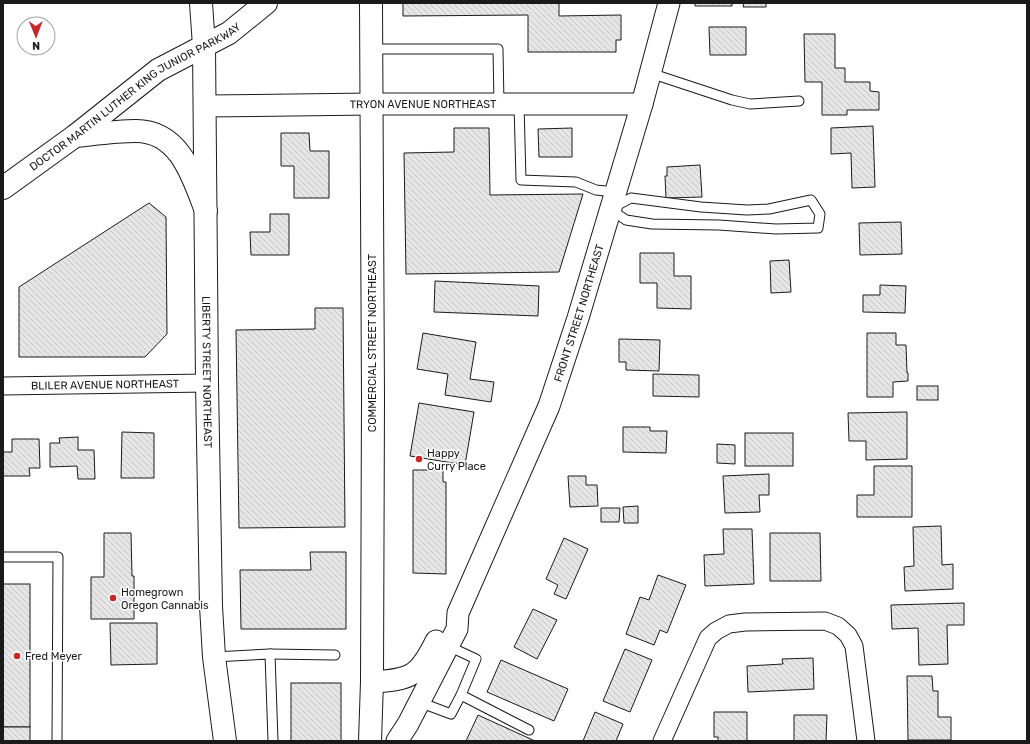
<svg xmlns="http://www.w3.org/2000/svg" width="1030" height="744" viewBox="0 0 1030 744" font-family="Rubik,sans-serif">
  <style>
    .building { fill: url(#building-back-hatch); stroke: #1a1a1a }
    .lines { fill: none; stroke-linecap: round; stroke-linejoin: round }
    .service-casing { stroke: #1a1a1a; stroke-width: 11 }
    .minor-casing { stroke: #1a1a1a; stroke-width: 19 }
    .tertiary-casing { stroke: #1a1a1a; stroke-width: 23 }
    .primary-casing { stroke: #1a1a1a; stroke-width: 24 }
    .trunk-casing { stroke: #1a1a1a; stroke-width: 24 }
    .service { stroke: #fff; stroke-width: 9 }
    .minor { stroke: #fff; stroke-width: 17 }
    .tertiary { stroke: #fff; stroke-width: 21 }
    .primary { stroke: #fff; stroke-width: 22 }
    .trunk { stroke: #fff; stroke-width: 22 }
    .poi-dot { fill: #c62828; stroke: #fff; stroke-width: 1.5 }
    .labels { text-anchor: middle; stroke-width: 3; stroke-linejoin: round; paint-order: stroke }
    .street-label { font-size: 11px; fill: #1a1a1a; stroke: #fff }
    .poi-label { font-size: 11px; fill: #1a1a1a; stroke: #fff; text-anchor: start }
  </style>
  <defs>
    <pattern id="building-back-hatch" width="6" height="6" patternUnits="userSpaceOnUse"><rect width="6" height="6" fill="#e6e6e6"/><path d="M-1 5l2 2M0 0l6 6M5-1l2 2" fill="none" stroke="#c5c5c5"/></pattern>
  </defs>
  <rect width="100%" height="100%" fill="#fff"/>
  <g class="building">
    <polygon points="403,3 559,3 559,16 621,15 621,40 616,40 616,52 528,52 528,15 403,16"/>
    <polygon points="695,3 733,3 732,3 732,6 695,6"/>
    <polygon points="744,3 766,3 766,7 743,7"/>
    <polygon points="709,27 746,27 746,55 710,55"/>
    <polygon points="804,34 835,34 835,68 845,68 845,82 870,82 870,91 879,92 879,110 847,110 847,115 822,115 822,82 805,82"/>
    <polygon points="873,126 875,187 852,188 851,153 831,154 831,128"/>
    <polygon points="454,128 489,128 490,195 583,194 559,272 406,274 404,153 454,152"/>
    <polygon points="572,128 572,157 539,157 538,129"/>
    <polygon points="281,133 309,133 310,151 329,151 329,198 294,198 294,166 281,166"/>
    <polygon points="700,165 702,197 666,198 665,176 667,176 667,167"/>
    <polygon points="149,203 166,217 167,334 145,357 19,357 19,287"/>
    <polygon points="270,214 289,214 289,255 251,255 250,232 270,232"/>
    <polygon points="901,222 902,254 860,255 859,223"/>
    <polygon points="640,253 674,253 674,276 691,276 691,309 657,308 657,283 640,283"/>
    <polygon points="789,260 791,292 771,293 770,261"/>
    <polygon points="435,281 539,286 538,316 434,312"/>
    <polygon points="880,285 906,286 905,313 863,312 863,295 880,295"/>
    <polygon points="315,308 343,308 345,527 239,528 236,330 315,329"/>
    <polygon points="423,333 476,342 470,379 494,382 491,402 445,395 448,374 417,369"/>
    <polygon points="867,333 896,333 896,345 906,345 907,373 908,373 908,381 893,382 893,397 867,397"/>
    <polygon points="619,339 660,340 659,371 626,370 626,362 619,362"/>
    <polygon points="653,374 699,375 699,397 653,396"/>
    <rect x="917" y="386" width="21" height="14"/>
    <polygon points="419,403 474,412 465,465 410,456"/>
    <polygon points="907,412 907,459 866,460 866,441 849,441 848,413"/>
    <polygon points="623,427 650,427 650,431 667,431 666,453 623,452"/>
    <polygon points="122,432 154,433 154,478 121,478"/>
    <rect x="745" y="433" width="48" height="33"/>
    <polygon points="78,437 78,450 94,450 95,479 78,479 77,466 50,467 50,443 60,443 59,438"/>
    <polygon points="12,439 39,439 40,468 29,468 30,476 3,476 3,452 12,452"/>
    <polygon points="717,444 735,445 735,464 717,463"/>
    <polygon points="874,466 912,466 912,517 857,517 857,495 874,495"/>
    <polygon points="413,470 443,470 443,482 446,482 446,574 413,573"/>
    <polygon points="769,474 769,495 759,495 760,512 725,513 723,476"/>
    <polygon points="568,476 586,476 586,485 597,485 598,506 570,507"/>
    <polygon points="638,506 638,523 624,523 623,507"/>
    <polygon points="601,508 620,508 619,522 601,522"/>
    <polygon points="941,526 942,565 953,564 953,589 905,591 904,567 914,566 913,527"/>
    <polygon points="723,529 752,529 754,584 705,586 704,555 724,554"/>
    <polygon points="104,533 131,533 132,576 134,576 134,619 91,619 91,577 104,577"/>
    <polygon points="770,533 820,533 821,581 770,581"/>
    <polygon points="564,538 588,549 566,599 554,594 558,585 546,579"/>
    <polygon points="310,552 346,552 346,629 241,629 240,570 311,570"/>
    <polygon points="658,575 686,585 667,633 660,630 654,645 626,634 640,597 649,600"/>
    <rect x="3" y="584" width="27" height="143"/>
    <polygon points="964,603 964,625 947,625 948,664 919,665 918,628 892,629 891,605"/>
    <polygon points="533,609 557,620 537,659 514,647"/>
    <polygon points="110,623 157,623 157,664 111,665"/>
    <polygon points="625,649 652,660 630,712 603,701"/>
    <polygon points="813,658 814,689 748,692 747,666 783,664 782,659"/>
    <polygon points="501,660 568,689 554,721 487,692"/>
    <polygon points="907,676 932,676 933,691 938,691 938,717 951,717 951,740 908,740"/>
    <rect x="291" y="683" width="50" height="58"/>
    <polygon points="595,712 623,724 616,741 583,741"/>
    <polygon points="714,712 747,712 747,741 718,741 718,737 714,737"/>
    <polygon points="478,715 535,741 466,741"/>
    <polygon points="794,715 827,715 826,741 794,741"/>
    <rect x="3" y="727" width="27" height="14"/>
  </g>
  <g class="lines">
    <defs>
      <g id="service">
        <polyline points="371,49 498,49 499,104"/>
        <polyline points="650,73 732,100 750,104 799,101"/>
        <polyline points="519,104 521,180 576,182 596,190 615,192"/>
        <polygon points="631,198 701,207 747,210 769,209 811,200 820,214 818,228 776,229 719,225 652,224 626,220 610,209"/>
        <polyline points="3,557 58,557 57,741"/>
        <polyline points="448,646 476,659 461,695"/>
        <polyline points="270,654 335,655"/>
        <polyline points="214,657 270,654 273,741"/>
        <polyline points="419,702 451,714 461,695 529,730"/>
      </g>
      <g id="minor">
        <path id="s1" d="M3,386L207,383"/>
        <polyline points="662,741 708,638 716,631 729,624 745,622 825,621 838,626 848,635 854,646 866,741"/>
      </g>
      <g id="tertiary">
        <path id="s2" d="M205,106L371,104H642"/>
        <path d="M372,682C411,680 419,676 436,641"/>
        <path id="s3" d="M397,741L408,724L457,629L458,613L549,406L578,318L642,104L669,3"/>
      </g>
      <g id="primary">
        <path id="s4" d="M204,46L207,383L211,606L214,657L225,741"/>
        <polyline points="370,741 372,682 373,398 371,3"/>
      </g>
      <g id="trunk">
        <polyline points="201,3 204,46"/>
        <path d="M75,136C95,134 116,131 136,131C180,131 193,177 206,211"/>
        <path id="s5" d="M3,188L75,136L158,70L229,33L266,3"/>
      </g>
    </defs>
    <use href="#service" class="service-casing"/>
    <use href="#minor" class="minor-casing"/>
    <use href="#tertiary" class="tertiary-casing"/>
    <use href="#primary" class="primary-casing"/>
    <use href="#trunk" class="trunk-casing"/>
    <use href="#service" class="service"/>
    <use href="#minor" class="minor"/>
    <use href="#tertiary" class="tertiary"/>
    <use href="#primary" class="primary"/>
    <use href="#trunk" class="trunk"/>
  </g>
  <g class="poi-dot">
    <circle cx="419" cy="459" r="4"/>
    <circle cx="113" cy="598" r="4"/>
    <circle cx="17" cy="656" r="4"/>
  </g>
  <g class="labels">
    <g class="street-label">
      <text dy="4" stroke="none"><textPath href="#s5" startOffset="161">DOCTOR MARTIN LUTHER KING JUNIOR PARKWAY</textPath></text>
      <text dy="4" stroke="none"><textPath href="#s2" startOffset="218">TRYON AVENUE NORTHEAST</textPath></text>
      <text dy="4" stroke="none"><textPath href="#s3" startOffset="467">FRONT STREET NORTHEAST</textPath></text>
      <text transform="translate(372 343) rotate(-90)" y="4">COMMERCIAL STREET NORTHEAST</text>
      <text dy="4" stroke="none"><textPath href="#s4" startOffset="326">LIBERTY STREET NORTHEAST</textPath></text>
      <text dy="4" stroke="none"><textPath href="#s1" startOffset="102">BLILER AVENUE NORTHEAST</textPath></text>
    </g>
    <g class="poi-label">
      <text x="427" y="457">Happy<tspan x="427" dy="13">Curry Place</tspan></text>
      <text x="121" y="596">Homegrown<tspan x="121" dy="13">Oregon Cannabis</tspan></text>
      <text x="25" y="660">Fred Meyer</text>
    </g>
  </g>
  <rect width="1030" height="744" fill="none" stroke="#1a1a1a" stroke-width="8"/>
  <g transform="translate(36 36) rotate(179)"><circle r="19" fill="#ffffff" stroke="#a3a3a3"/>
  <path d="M0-3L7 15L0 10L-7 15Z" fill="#c62828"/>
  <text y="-6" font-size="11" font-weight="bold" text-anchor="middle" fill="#1a1a1a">N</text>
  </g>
</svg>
